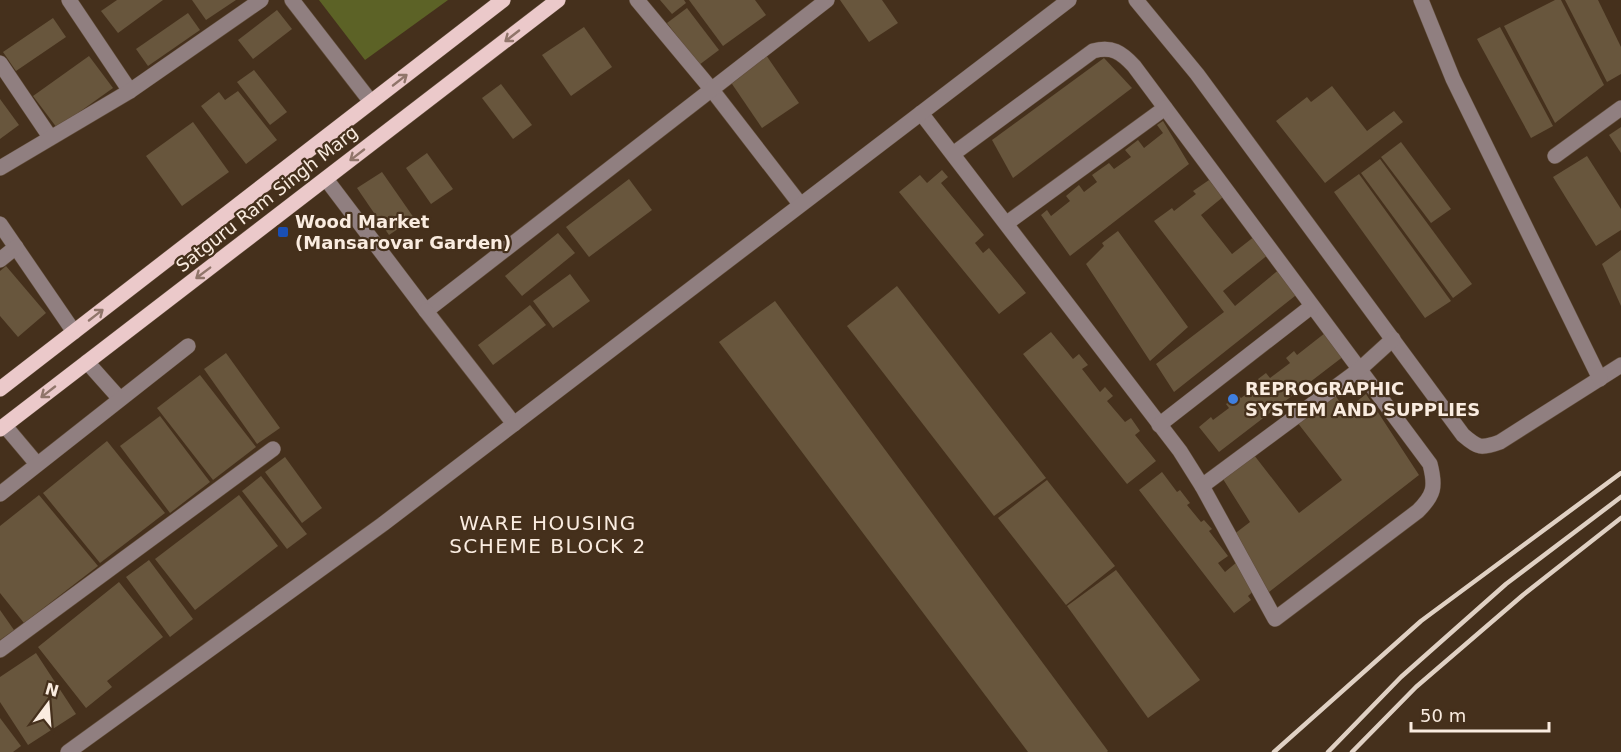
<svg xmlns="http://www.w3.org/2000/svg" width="1621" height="752" viewBox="0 0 1621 752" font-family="'DejaVu Sans',sans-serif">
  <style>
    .green { fill: #5c6226 }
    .building { fill: #68563d }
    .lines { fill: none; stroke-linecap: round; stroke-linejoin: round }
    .minor-casing { stroke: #624e3b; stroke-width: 16 }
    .major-casing { stroke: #624e3b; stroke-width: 16 }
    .minor { stroke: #907f80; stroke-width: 15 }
    .major { stroke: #ebc9ca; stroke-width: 15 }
    .rail { stroke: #e0d1c4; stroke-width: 4.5 }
    .oneway { stroke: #90756a }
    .transit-dot { fill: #1a4fb4; stroke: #45301c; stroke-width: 2 }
    .shop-dot { fill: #3f7fe0; stroke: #45301c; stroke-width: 2 }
    .labels { text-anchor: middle; stroke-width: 4.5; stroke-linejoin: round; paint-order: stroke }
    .street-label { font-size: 18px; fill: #faece0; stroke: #45301c }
    .poi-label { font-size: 18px; font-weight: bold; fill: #faece0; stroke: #45301c; text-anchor: start }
    .neighbourhood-label { font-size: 20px; letter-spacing: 1.5px; fill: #faece0; stroke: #45301c }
  </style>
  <rect width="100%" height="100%" fill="#45301c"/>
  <polygon class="green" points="319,0 448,0 365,60"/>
  <g class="building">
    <polygon points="117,0 163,0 118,33 101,11"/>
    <polygon points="192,0 236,0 206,20"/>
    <polygon points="660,0 684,0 686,3 672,14"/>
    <polygon points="689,0 755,0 766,15 723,46"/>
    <polygon points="840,0 882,0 898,23 869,42"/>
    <polygon points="1555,0 1561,0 1604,85 1555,123 1504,26"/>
    <polygon points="1565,0 1598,0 1621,47 1621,74 1607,82"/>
    <polygon points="687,8 719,50 699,65 667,23"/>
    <polygon points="277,10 292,29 253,59 238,40"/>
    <polygon points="188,13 200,30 148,66 136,49"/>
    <polygon points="53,18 66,37 16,71 3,52"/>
    <polygon points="584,27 612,67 571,96 542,55"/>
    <polygon points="1500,27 1553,126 1531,138 1477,39"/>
    <polygon points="766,55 799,103 762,128 730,81"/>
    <polygon points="89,56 113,88 57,128 33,96"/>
    <polygon points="1104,58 1132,88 1013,178 992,140"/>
    <polygon points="254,70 287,112 270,125 237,82"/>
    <polygon points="501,84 532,125 513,139 482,98"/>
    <polygon points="1332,86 1367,131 1394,111 1403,122 1325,183 1276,121 1307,97 1311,102"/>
    <polygon points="238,91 277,140 246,164 201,106 219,92 225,100"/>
    <polygon points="0,99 19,125 0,139"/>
    <polygon points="1163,121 1189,164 1070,256 1041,215 1047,210 1051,216 1070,201 1066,196 1079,185 1084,192 1097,182 1092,175 1109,163 1114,169 1131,157 1125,150 1138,140 1144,148 1163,133 1157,125"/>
    <polygon points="193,122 229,172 182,206 146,156"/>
    <polygon points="1621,127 1621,153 1609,135"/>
    <polygon points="1401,142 1451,209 1431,223 1381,157"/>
    <polygon points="427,153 453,189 431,204 406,168"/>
    <polygon points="1587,156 1621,209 1621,230 1596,246 1553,177"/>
    <polygon points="1380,159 1472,284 1453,298 1361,173"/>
    <polygon points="942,170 948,177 941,183 984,235 975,243 983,253 989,248 1026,293 999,314 899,192 920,175 927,183"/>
    <polygon points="382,172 414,218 389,235 357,188"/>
    <polygon points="1359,174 1451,301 1425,318 1334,192"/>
    <polygon points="629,179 652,210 589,257 566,227"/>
    <polygon points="1209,180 1223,197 1201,215 1232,254 1255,236 1269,254 1223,291 1235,306 1281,268 1300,292 1174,392 1156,364 1224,312 1154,221 1172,208 1174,211 1196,194 1193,191"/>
    <polygon points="1118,231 1188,327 1150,361 1086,264 1104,246 1102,243"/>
    <polygon points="558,233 575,253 522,296 505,276"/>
    <polygon points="1621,250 1621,306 1602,264"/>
    <polygon points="6,266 46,313 18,337 0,316 0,271"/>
    <polygon points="570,274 590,301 553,328 533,301"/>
    <polygon points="897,286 1046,478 994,516 847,326"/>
    <polygon points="775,301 1108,751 1107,752 1028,752 719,342"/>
    <polygon points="530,305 546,325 493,365 478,345"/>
    <polygon points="1051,332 1073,359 1079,354 1088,365 1082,369 1100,392 1105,387 1113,396 1107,401 1125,422 1131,418 1140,431 1135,435 1156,461 1127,484 1023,354"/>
    <polygon points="1325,333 1344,356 1219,452 1199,427 1211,417 1213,420 1229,408 1226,404 1238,395 1241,398 1261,383 1258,379 1266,373 1270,378 1290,363 1286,358 1294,351 1297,355"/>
    <polygon points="226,353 280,428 257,444 204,369"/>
    <polygon points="200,375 256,447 213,480 157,408"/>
    <polygon points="1334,394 1346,410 1366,394 1419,475 1269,592 1233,535 1250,522 1223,479 1254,455 1299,513 1342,480 1297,422"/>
    <polygon points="160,416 210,482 170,513 120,446"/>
    <polygon points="107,441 165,513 100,563 43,493"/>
    <polygon points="285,457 322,508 302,523 265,472"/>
    <polygon points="1162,472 1177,492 1180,490 1190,503 1187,505 1201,522 1204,520 1212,529 1209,531 1228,556 1218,563 1225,572 1237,562 1257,588 1248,596 1251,600 1234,613 1139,490"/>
    <polygon points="261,476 307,534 287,549 242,491"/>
    <polygon points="1047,480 1115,566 1066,605 998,518"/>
    <polygon points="39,495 98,566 24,623 0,593 0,526"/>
    <polygon points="239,495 278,546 195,610 155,559"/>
    <polygon points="149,560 193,619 170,637 126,577"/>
    <polygon points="1116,570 1200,680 1148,718 1067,606"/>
    <polygon points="119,582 163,637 107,681 112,687 86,708 38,647"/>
    <polygon points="0,610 14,630 0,640"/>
    <polygon points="36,653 76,714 28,745 0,702 0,677"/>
    <polygon points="0,718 21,746 13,752 0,752"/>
  </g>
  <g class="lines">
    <defs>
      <g id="minor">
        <polyline points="69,0 130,91"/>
        <polyline points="292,0 371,102"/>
        <polyline points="637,0 712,90 800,204"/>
        <path d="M1136,0L1197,74L1463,435C1478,448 1481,449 1500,442L1621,365"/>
        <polyline points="1421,0 1453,79 1600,379"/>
        <polyline points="0,63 50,137"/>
        <path d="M921,113C1008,225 1093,339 1180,451L1202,486L1275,619L1418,511C1434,495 1436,487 1430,464L1134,66C1121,52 1112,46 1093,51L953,154"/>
        <polyline points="1555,156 1621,108"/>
        <polyline points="0,168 130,91 261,0"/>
        <polyline points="326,179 426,311 827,0"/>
        <polyline points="1007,223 1165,108"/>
        <polyline points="0,224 74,332"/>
        <polyline points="0,260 16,247"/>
        <polyline points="426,311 514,424"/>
        <polyline points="87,362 120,399"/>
        <polyline points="1159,425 1312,306"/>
        <polyline points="5,426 37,464"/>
        <polyline points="1202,486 1360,369 1393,339"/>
        <polyline points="0,494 188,346"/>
        <polyline points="0,650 273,449"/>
        <polyline points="68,752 383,524 1069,0"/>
      </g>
      <g id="major">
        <polyline points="0,389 503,0"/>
        <polyline points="0,429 558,0"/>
      </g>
    </defs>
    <use href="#minor" class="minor-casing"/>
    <use href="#major" class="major-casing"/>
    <use href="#minor" class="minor"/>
    <use href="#major" class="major"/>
    <g class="rail">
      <polyline points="1274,752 1421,621 1621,473"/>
      <polyline points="1328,752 1401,677 1506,584 1621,497"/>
      <polyline points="1352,752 1416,687 1523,595 1621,518"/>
    </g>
  </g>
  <defs><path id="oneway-shaft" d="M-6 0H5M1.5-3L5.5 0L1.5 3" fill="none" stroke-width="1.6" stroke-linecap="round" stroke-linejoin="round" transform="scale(1.5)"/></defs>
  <g class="oneway">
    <use href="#oneway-shaft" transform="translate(512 36) rotate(142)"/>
    <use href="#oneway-shaft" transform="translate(400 80) rotate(-38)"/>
    <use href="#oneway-shaft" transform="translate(357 155) rotate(142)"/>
    <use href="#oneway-shaft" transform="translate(203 273) rotate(143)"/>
    <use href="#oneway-shaft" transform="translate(96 315) rotate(-38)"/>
    <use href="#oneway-shaft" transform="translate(48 392) rotate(142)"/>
  </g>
  <rect class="transit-dot" x="277" y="226" width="12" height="12" rx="3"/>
  <circle class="shop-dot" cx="1233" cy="399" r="6"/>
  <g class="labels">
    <g class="street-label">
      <text transform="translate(267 199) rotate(-38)" y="6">Satguru Ram Singh Marg</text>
    </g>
    <g class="poi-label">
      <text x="295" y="228">Wood Market<tspan x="295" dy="21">(Mansarovar Garden)</tspan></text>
      <text x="1245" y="395">REPROGRAPHIC<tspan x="1245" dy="21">SYSTEM AND SUPPLIES</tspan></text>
    </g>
    <g class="neighbourhood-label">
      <text x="548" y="530">WARE HOUSING<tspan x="548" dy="23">SCHEME BLOCK 2</tspan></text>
    </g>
  </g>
  <g transform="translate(48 704) rotate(16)" stroke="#45301c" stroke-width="4.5" paint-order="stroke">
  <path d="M0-4.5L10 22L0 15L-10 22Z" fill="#faece0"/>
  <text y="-9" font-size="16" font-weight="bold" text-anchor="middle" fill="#faece0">N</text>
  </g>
  <path d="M1411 722v9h138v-9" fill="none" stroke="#faece0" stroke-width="3"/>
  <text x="1420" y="722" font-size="18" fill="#faece0" stroke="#45301c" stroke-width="4.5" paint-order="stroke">50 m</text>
</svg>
